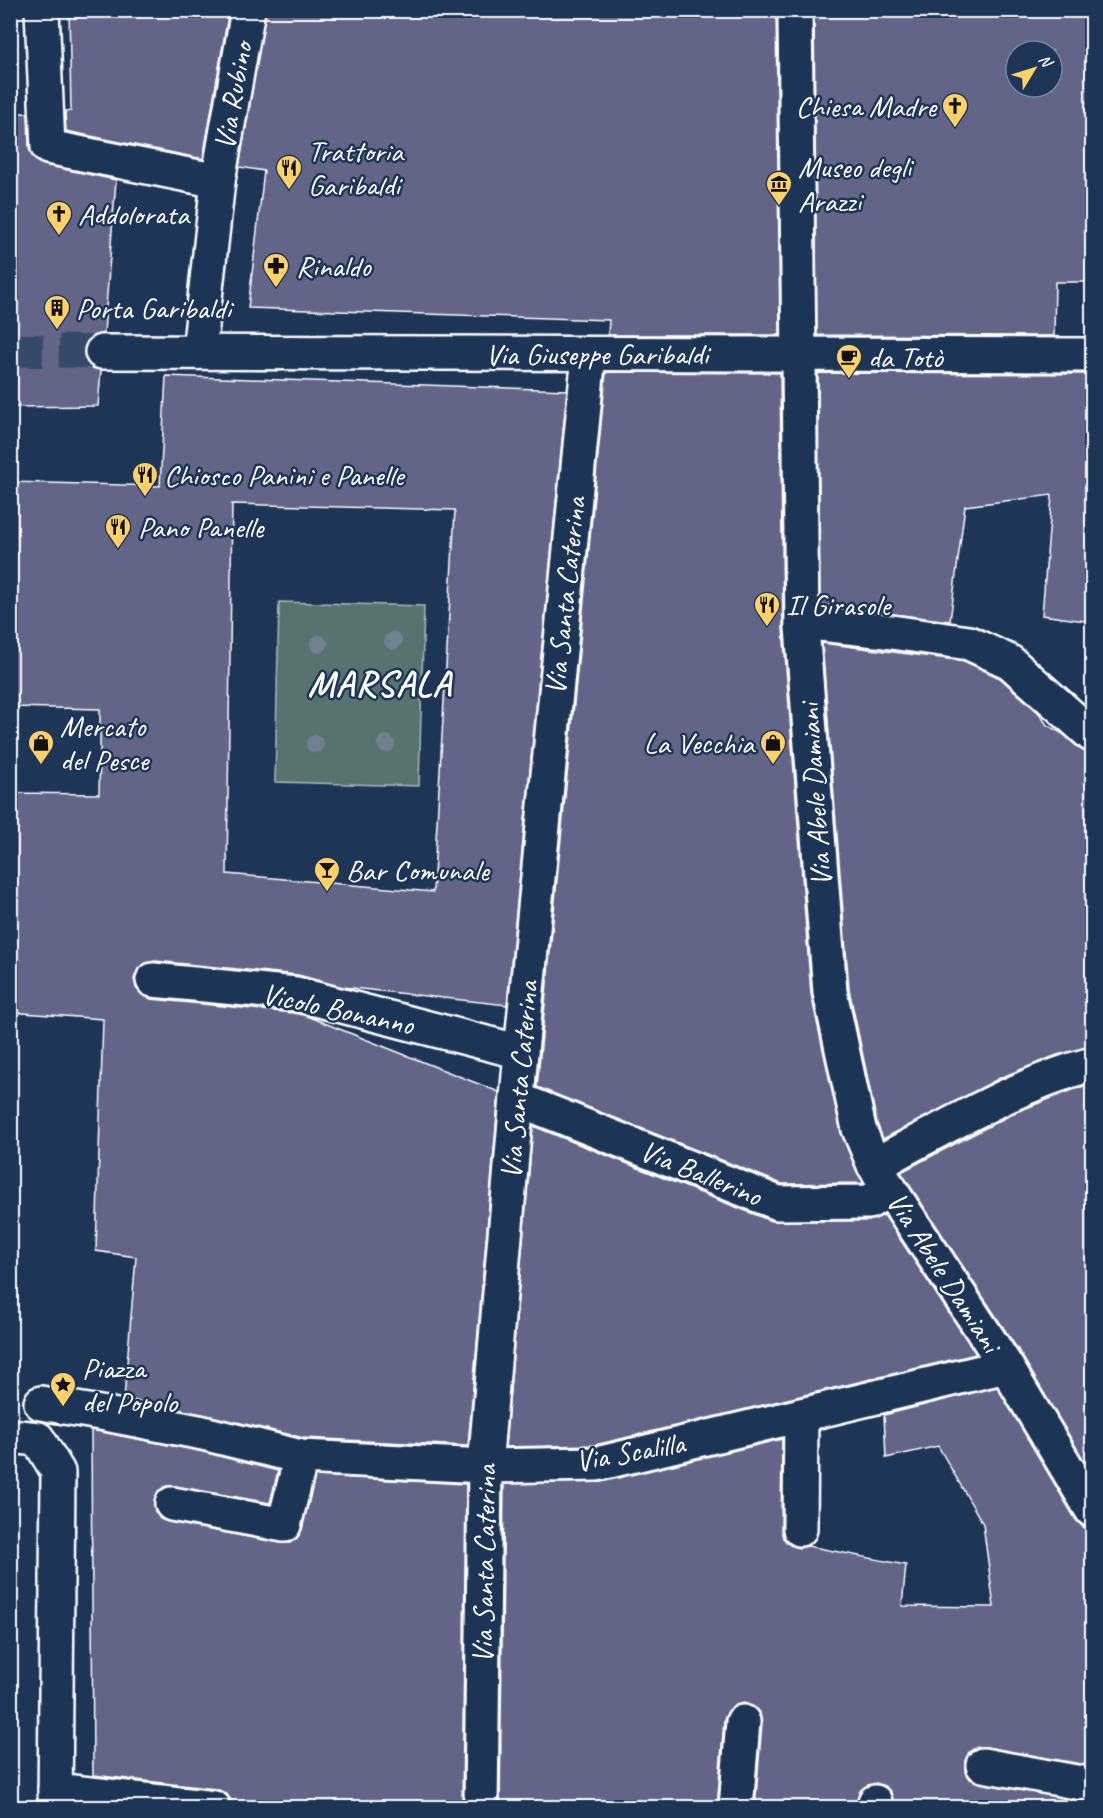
<svg xmlns="http://www.w3.org/2000/svg" width="1103" height="1818" viewBox="0 0 1103 1818" font-family="Caveat,sans-serif">
  <style>
    .green { fill: #59726f; stroke: #acb8b7; stroke-width: 1.5 }
    .building { fill: #646588; stroke: #fff; stroke-width: 1.5; fill-rule: evenodd }
    .lines { fill: none; stroke-linecap: round; stroke-linejoin: round }
    .minor-tunnel { stroke: #344968; stroke-width: 33; stroke-dasharray: 33 16; stroke-linecap: butt }
    .minor-casing { stroke: #fff; stroke-width: 38 }
    .minor { stroke: #1d3557; stroke-width: 33 }
    .tree { fill: #708190 }
    .labels { text-anchor: middle; stroke-width: 5; stroke-linejoin: round; paint-order: stroke }
    .street-label { font-size: 30px; fill: #fff; stroke: #1d3557 }
    .poi-label { font-size: 30px; fill: #fff; stroke: #1d3557; text-anchor: start }
    .district-label { font-size: 36px; font-weight: bold; letter-spacing: 1.5px; fill: #fff; stroke: #1d3557 }
  </style>
  <rect width="100%" height="100%" fill="#1d3557"/>
  <filter id="ink" filterUnits="userSpaceOnUse"><feTurbulence type="fractalNoise" baseFrequency=".0167" numOctaves="2"/><feDisplacementMap in="SourceGraphic" scale="12" xChannelSelector="R" yChannelSelector="G"/><feConvolveMatrix kernelMatrix="1 2 1 2 8 2 1 2 1" color-interpolation-filters="sRGB"/></filter>
  <g filter="url(#ink)">
    <polygon class="green" points="279,602 424,606 419,786 275,782"/>
    <g class="building">
      <polygon points="69,10 229,10 203,159 66,131 65,111 71,111"/>
      <polygon points="266,10 776,10 780,335 608,335 609,320 248,308 264,171 239,167"/>
      <path d="M814,10H1092V282H1055L1054,336L817,335ZM1016,51H1052V87H1016Z"/>
      <polygon points="10,113 28,113 29,148 32,156 37,162 44,165 116,180 104,333 92,336 86,342 83,351 86,362 92,368 101,370 98,406 10,407"/>
      <polygon points="606,372 780,373 783,628 811,994 841,1133 857,1172 864,1183 782,1184 537,1087"/>
      <polygon points="818,373 1092,374 1092,622 1042,615 1052,495 965,506 950,621 820,605"/>
      <path d="M166,376L567,390L507,1005L343,987L298,975L155,961L146,963L138,969L134,979L136,988L142,995L151,999L293,1013L304,1015L499,1092L468,1446L304,1438L207,1415L124,1399L136,1257L96,1251L103,1019L10,1012V793L99,794L100,750V709L10,707V482L160,486ZM232,504L455,510L433,892L227,874Z"/>
      <polygon points="822,643 964,661 1000,678 1039,713 1047,725 1063,734 1080,749 1088,753 1092,753 1092,1046 1057,1055 1000,1078 883,1139 877,1123 849,989"/>
      <polygon points="1092,1083 1092,1474 1022,1356 901,1172 1016,1112 1070,1091"/>
      <polygon points="533,1126 771,1221 869,1221 884,1215 976,1354 595,1445 505,1447"/>
      <polygon points="997,1387 1076,1520 1083,1527 1092,1529 1092,1766 986,1747 977,1747 969,1752 965,1761 965,1771 970,1779 980,1783 1092,1803 1092,1808 894,1808 891,1792 884,1786 876,1783 866,1786 859,1792 856,1808 755,1808 762,1723 760,1713 754,1707 744,1703 736,1705 728,1711 724,1720 717,1808 500,1808 504,1484 601,1482 782,1439 781,1529 783,1538 790,1545 799,1548 808,1546 906,1565 902,1606 994,1607 983,1524 938,1446 886,1458 884,1415"/>
      <polygon points="91,1430 199,1451 278,1471 270,1503 175,1486 166,1486 158,1491 154,1501 155,1511 160,1519 168,1522 281,1543 290,1543 297,1538 302,1530 315,1476 466,1484 462,1808 232,1808 231,1800 226,1793 216,1789 93,1775"/>
    </g>
    <g class="lines">
      <polyline class="minor-tunnel" points="10,350 102,352"/>
      <defs>
        <g id="minor">
          <polyline points="42,10 48,147 218,181"/>
          <polyline points="795,10 802,627 830,992 859,1129 874,1165 1006,1366 1092,1510"/>
          <polyline points="102,352 1092,355"/>
          <polyline points="199,352 218,181 248,10"/>
          <polyline points="802,627 820,624 877,630 969,643 1010,662 1092,735"/>
          <polyline points="153,980 296,994 521,1052"/>
          <polyline points="517,1099 778,1203 869,1202 890,1189"/>
          <path d="M874,1165C945,1128 1015,1085 1092,1064"/>
          <polyline points="41,1403 106,1414 203,1433 301,1457 485,1466 597,1464 1006,1366"/>
          <polyline points="10,1436 38,1439 58,1472 55,1808"/>
          <polyline points="172,1504 284,1525 301,1457"/>
          <polyline points="800,1529 801,1415"/>
          <polyline points="983,1765 1092,1785"/>
          <polyline points="55,1790 214,1808"/>
          <polyline points="481,1808 485,1466 521,1052 589,354"/>
          <polyline points="736,1808 743,1722"/>
          <polyline points="875,1808 875,1802"/>
        </g>
      </defs>
      <use href="#minor" class="minor-casing"/>
      <use href="#minor" class="minor"/>
    </g>
    <g class="tree">
      <circle cx="393" cy="641" r="9"/>
      <circle cx="319" cy="644" r="9"/>
      <circle cx="315" cy="744" r="9"/>
      <circle cx="386" cy="744" r="9"/>
    </g>
  </g>
  <defs>
    <symbol id="church-pin" viewBox="-11 -11 22 30"><path d="M0 17L-7.5 6A9.5 9.5 0 1 1 7.5 6Z" fill="#ffd166" stroke="#1d3557"/><path d="M-1.2-6h2.4v3.5h3.3v2.4h-3.3V6h-2.4V-.1h-3.3v-2.4h3.3Z" fill="#111"/></symbol>
    <symbol id="restaurant-pin" viewBox="-11 -11 22 30"><path d="M0 17L-7.5 6A9.5 9.5 0 1 1 7.5 6Z" fill="#ffd166" stroke="#1d3557"/><path d="M-5-6h1v4h1v-4h1v4h1v-4h1v5L-1.5 .5V6h-2V.5L-5-1ZM5-6V6H3V1.5H1.5Q1.5-4 5-6Z" fill="#111"/></symbol>
    <symbol id="museum-pin" viewBox="-11 -11 22 30"><path d="M0 17L-7.5 6A9.5 9.5 0 1 1 7.5 6Z" fill="#ffd166" stroke="#1d3557"/><path d="M0-6L6-3V-2H-6V-3ZM-5-1h2V3h-2ZM-1-1h2V3h-2ZM3-1h2V3H3ZM-6 4H6V6H-6Z" fill="#111"/></symbol>
    <symbol id="pharmacy-pin" viewBox="-11 -11 22 30"><path d="M0 17L-7.5 6A9.5 9.5 0 1 1 7.5 6Z" fill="#ffd166" stroke="#1d3557"/><path d="M-2-6h4v4h4v4h-4v4h-4v-4h-4v-4h4Z" fill="#111"/></symbol>
    <symbol id="building-pin" viewBox="-11 -11 22 30"><path d="M0 17L-7.5 6A9.5 9.5 0 1 1 7.5 6Z" fill="#ffd166" stroke="#1d3557"/><path d="M-4-6H4V6H1V3H-1V6H-4ZM-2.5-4.3h1.7v1.8h-1.7ZM.8-4.3h1.7v1.8H.8ZM-2.5-1h1.7V.8h-1.7ZM.8-1h1.7V.8H.8Z" fill="#111"/></symbol>
    <symbol id="cafe-pin" viewBox="-11 -11 22 30"><path d="M0 17L-7.5 6A9.5 9.5 0 1 1 7.5 6Z" fill="#ffd166" stroke="#1d3557"/><path d="M-5.5-4.5H6V0H3Q3 3.5 0 3.5H-2.5Q-5.5 3.5-5.5 0ZM3-3.2v2h1.7v-2ZM-6 4.5H4V6H-6Z" fill="#111"/></symbol>
    <symbol id="shop-pin" viewBox="-11 -11 22 30"><path d="M0 17L-7.5 6A9.5 9.5 0 1 1 7.5 6Z" fill="#ffd166" stroke="#1d3557"/><path d="M-5-2.5h2.3a2.7 3.5 0 0 1 5.4 0H5L5.5 6h-11ZM-1.5-2.5h3a1.5 2.3 0 0 0-3 0Z" fill="#111"/></symbol>
    <symbol id="bar-pin" viewBox="-11 -11 22 30"><path d="M0 17L-7.5 6A9.5 9.5 0 1 1 7.5 6Z" fill="#ffd166" stroke="#1d3557"/><path d="M-6-5H6L.8 .8V4.5H3.5V6h-7V4.5H-.8V.8Z" fill="#111"/></symbol>
    <symbol id="sight-pin" viewBox="-11 -11 22 30"><path d="M0 17L-7.5 6A9.5 9.5 0 1 1 7.5 6Z" fill="#ffd166" stroke="#1d3557"/><path d="M0-6L1.8-2.2L6-1.7L2.9 1.2L3.7 5.4L0 3.3L-3.7 5.4L-2.9 1.2L-6-1.7L-1.8-2.2Z" fill="#111"/></symbol>
  </defs>
  <g fill-rule="evenodd">
    <use href="#church-pin" x="940" y="91" width="30" height="40"/>
    <use href="#restaurant-pin" x="274" y="153" width="30" height="40"/>
    <use href="#museum-pin" x="764" y="169" width="30" height="40"/>
    <use href="#church-pin" x="44" y="199" width="30" height="40"/>
    <use href="#pharmacy-pin" x="261" y="251" width="30" height="40"/>
    <use href="#building-pin" x="42" y="293" width="30" height="40"/>
    <use href="#cafe-pin" x="834" y="342" width="30" height="40"/>
    <use href="#restaurant-pin" x="130" y="460" width="30" height="40"/>
    <use href="#restaurant-pin" x="103" y="512" width="30" height="40"/>
    <use href="#restaurant-pin" x="752" y="590" width="30" height="40"/>
    <use href="#shop-pin" x="26" y="728" width="30" height="40"/>
    <use href="#shop-pin" x="758" y="728" width="30" height="40"/>
    <use href="#bar-pin" x="312" y="855" width="30" height="40"/>
    <use href="#sight-pin" x="48" y="1370" width="30" height="40"/>
  </g>
  <g class="labels">
    <g class="street-label">
      <text transform="translate(233 96) rotate(-80)" y="10">Via Rubino</text>
      <text x="597" y="364">Via Giuseppe Garibaldi</text>
      <text transform="translate(565 596) rotate(-84)" y="10">Via Santa Caterina</text>
      <text transform="translate(815 795) rotate(-94)" y="10">Via Abele Damiani</text>
      <text transform="translate(338 1009) rotate(12)" y="10">Vicolo Bonanno</text>
      <text transform="translate(519 1080) rotate(-85)" y="10">Via Santa Caterina</text>
      <text transform="translate(701 1173) rotate(22)" y="10">Via Ballerino</text>
      <text transform="translate(944 1272) rotate(57)" y="10">Via Abele Damiani</text>
      <text transform="translate(630 1452) rotate(-10)" y="10">Via Scalilla</text>
      <text transform="translate(484 1564) rotate(-89)" y="10">Via Santa Caterina</text>
    </g>
    <g class="poi-label">
      <text x="936" y="116" text-anchor="end">Chiesa Madre</text>
      <text x="308" y="161">Trattoria<tspan x="308" dy="34">Garibaldi</tspan></text>
      <text x="798" y="177">Museo degli<tspan x="798" dy="34">Arazzi</tspan></text>
      <text x="78" y="224">Addolorata</text>
      <text x="296" y="276">Rinaldo</text>
      <text x="76" y="318">Porta Garibaldi</text>
      <text x="868" y="367">da Totò</text>
      <text x="164" y="485">Chiosco Panini e Panelle</text>
      <text x="138" y="537">Pano Panelle</text>
      <text x="786" y="615">Il Girasole</text>
      <text x="60" y="736">Mercato<tspan x="60" dy="34">del Pesce</tspan></text>
      <text x="754" y="753" text-anchor="end">La Vecchia</text>
      <text x="346" y="880">Bar Comunale</text>
      <text x="82" y="1378">Piazza<tspan x="82" dy="34">del Popolo</tspan></text>
    </g>
    <g class="district-label">
      <text x="380" y="696">MARSALA</text>
    </g>
  </g>
  <rect width="1103" height="1818" fill="none" stroke="#1d3557" stroke-width="36"/>
  <rect x="18" y="18" width="1067" height="1782" fill="none" stroke="#fff" stroke-width="2" filter="url(#ink)"/>
  <g transform="translate(1034 69) rotate(52)"><circle r="28" fill="#1d3557" stroke="#77869a" stroke-width="1.5"/>
  <path d="M0-4.5L10 22L0 15L-10 22Z" fill="#ffd166"/>
  <text y="-9" font-size="16" font-weight="bold" text-anchor="middle" fill="#ffffff">N</text>
  </g>
</svg>
